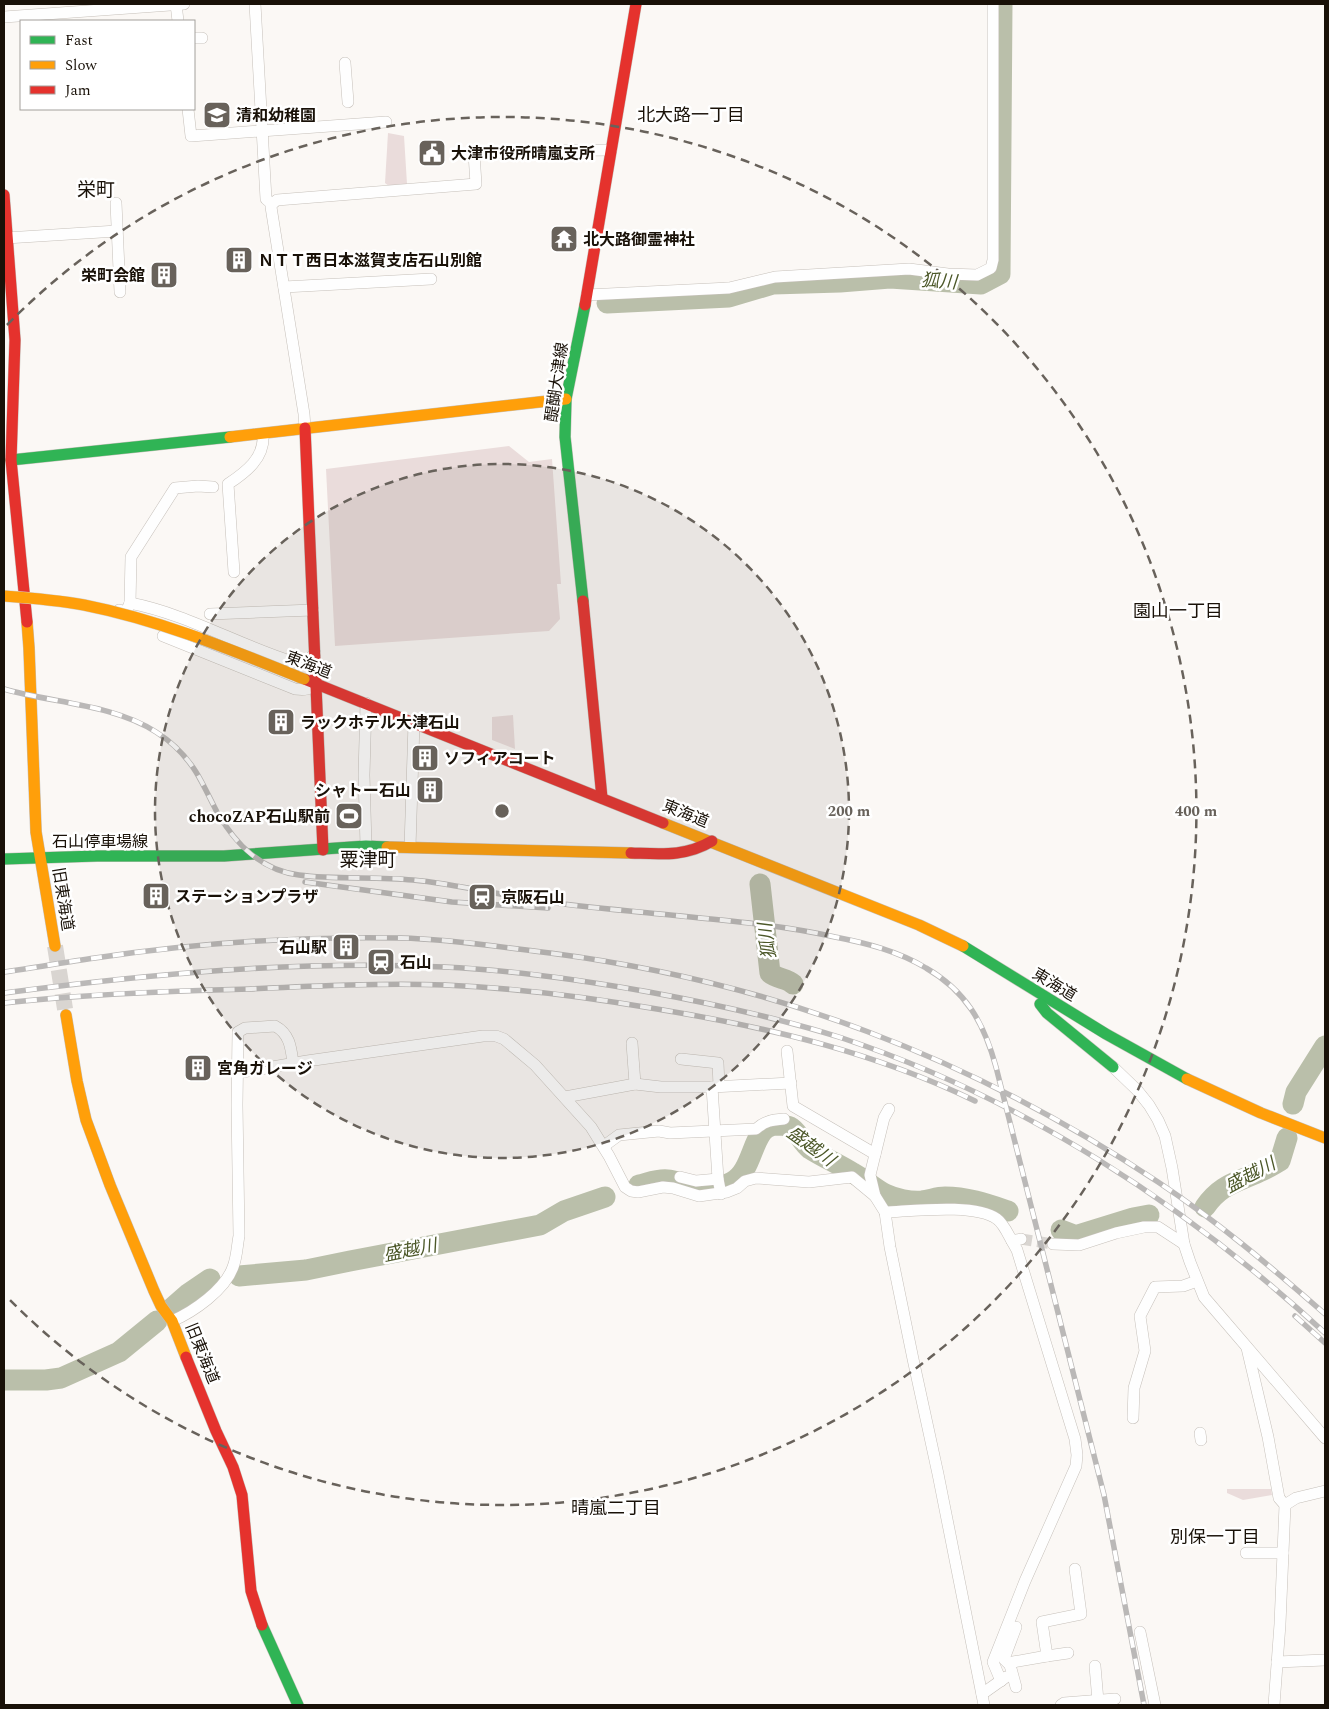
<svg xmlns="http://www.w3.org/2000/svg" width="1329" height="1709" viewBox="0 0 1329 1709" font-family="Spectral,'Noto Sans JP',serif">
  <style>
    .green { fill: #eadcdb }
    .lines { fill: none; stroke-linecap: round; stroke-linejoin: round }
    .river { stroke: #babfaa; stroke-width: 21 }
    .street-tunnel { stroke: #d9d5d1; stroke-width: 11; stroke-dasharray: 11 5.5; stroke-linecap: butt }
    .secondary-tunnel { stroke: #d9d5d1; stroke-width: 16; stroke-dasharray: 16 8; stroke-linecap: butt }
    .street-casing { stroke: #c6c0ba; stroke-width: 12 }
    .fast-casing { stroke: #c6c0ba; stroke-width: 12 }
    .slow-casing { stroke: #c6c0ba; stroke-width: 12 }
    .jam-casing { stroke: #c6c0ba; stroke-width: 12 }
    .street { stroke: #fefefe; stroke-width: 11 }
    .fast { stroke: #30b455; stroke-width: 11 }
    .slow { stroke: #ff9f0a; stroke-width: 11 }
    .jam { stroke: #e5322d; stroke-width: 11 }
    .rail-casing { stroke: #bab8b7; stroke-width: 5.5 }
    .rail { stroke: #fff; stroke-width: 4; stroke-dasharray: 11; stroke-linecap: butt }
    .slow-bridge-casing { stroke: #d4d2ce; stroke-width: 12; stroke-linecap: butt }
    .slow-bridge { stroke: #ff9f0a; stroke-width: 11 }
    .ring { fill: none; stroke: #68625b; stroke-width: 2.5; stroke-dasharray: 9 6 }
    .labels { text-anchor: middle; stroke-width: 5; stroke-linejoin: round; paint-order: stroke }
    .poi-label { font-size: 16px; font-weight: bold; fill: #191108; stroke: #fff; text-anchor: start }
    .street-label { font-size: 16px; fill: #191108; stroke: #fff }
    .neighbourhood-label { font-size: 18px; fill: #191108; stroke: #fff }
    .water-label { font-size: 18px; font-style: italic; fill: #4c5829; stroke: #fff }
    .quarter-label { font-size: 19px; fill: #191108; stroke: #fff }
    .centre { fill: #68625b; stroke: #fff; stroke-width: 2.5 }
    .ring-label { font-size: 15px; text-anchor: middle; font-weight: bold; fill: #68625b; stroke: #fff; stroke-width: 5; stroke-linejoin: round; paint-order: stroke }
  </style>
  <rect width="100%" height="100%" fill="#fbf8f5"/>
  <g class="green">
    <polygon points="388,133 404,136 407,184 389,186 385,183"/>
    <polygon points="509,446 529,462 552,459 561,584 557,584 560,619 549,631 335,646 326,469"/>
    <polygon points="513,715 515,749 492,740 492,717"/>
    <polygon points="1227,1489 1271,1489 1272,1495 1243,1500 1227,1493"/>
  </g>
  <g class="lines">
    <g class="river">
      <polyline points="607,303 729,297 773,284 840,282 890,278 981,284 1000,274 1002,4"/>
      <path d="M760,884L770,973C777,979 787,978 793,984"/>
      <polyline points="1293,1104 1296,1092 1325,1046"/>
      <path d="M639,1185C648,1183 659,1178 669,1180C690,1184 710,1194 732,1182C755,1170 751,1127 775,1125C780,1125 786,1125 790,1127C797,1130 802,1143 810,1149C824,1158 839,1164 853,1173C864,1179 874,1188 885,1194C895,1199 911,1202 922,1201C930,1200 937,1197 945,1197C967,1197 987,1204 1008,1211"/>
      <path d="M1205,1207C1221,1184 1236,1183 1259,1172C1267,1169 1273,1165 1280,1161L1287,1138"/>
      <polyline points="1061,1230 1074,1235 1078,1235 1133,1218 1149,1215"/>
      <polyline points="239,1276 306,1270 350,1261 540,1225 564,1211 605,1197"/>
      <polyline points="172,1308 188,1294 210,1279"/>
      <polyline points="4,1380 46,1380 61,1378 119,1352 157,1321"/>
    </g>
    <polyline class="street-tunnel" points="1021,1239 1053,1244"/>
    <polyline class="secondary-tunnel" points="55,946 66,1015"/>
    <defs>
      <g id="street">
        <polyline points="176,4 178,21"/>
        <polyline points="255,4 266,199 272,204"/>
        <polyline points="4,17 184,4"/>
        <polyline points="194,38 202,38"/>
        <polyline points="345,63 348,102"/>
        <polyline points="188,109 191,136 386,122"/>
        <polyline points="116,203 120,292"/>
        <polyline points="6,238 117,231"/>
        <polyline points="284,287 431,279"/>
        <polyline points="587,295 729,288 775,277 909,269 948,274 977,275 991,268 993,260 993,4"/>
        <polyline points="305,428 304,414 271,207 272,204 277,200 476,184 474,154 523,151 611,150"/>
        <path d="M234,572L228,484C246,472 265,458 263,434"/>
        <polyline points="130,603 131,557 175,488 198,486 213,487"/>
        <path d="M119,610L126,612L130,603C187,614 238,645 293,662L308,661L315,653"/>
        <polyline points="210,614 313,610"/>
        <path d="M163,636L295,689C304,690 311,690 316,683"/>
        <polyline points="366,703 364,775 366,846"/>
        <polyline points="410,847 414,723"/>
        <polyline points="632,1043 635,1084"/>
        <polyline points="787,1051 793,1106 875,1154"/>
        <polyline points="681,1059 718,1063 719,1086"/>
        <polyline points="1113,1067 1137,1090 1149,1105 1158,1120 1165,1136 1172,1168 1184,1244 1190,1262 1204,1297 1325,1438"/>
        <polyline points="237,1073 307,1061 483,1036 496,1036 504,1039 535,1065 591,1127 609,1156 625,1187 631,1191 638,1192 663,1187 673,1188 699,1196 727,1192 737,1188 745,1181 756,1178 809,1182 852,1177 875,1196 885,1212 890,1247 913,1359 938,1474 984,1705"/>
        <polyline points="565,1097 635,1084 661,1087 712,1087"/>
        <path d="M604,1146L619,1135L659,1131L670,1133L756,1129C765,1121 772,1120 784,1119"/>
        <polyline points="680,1177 696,1181 718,1179"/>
        <polyline points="721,1194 718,1179 712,1087 791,1083"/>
        <polyline points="875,1196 870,1175 884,1118 889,1109"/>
        <path d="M885,1212C912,1211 975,1203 997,1219C1003,1223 1008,1234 1012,1241L1021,1239"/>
        <polyline points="1053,1244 1079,1245 1116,1233 1144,1227 1158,1227 1184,1244"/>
        <path d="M172,1321C193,1312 225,1290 233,1267C237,1257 237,1246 239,1236L237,1105L238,1032L245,1028L275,1026C290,1034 291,1048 293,1063"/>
        <polyline points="1247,1348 1268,1437 1279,1498 1285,1505 1280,1624 1274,1705"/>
        <polyline points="1133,1418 1134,1388 1145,1351 1140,1316 1155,1287 1183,1286 1197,1281"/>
        <polyline points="1200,1433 1201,1440"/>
        <polyline points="1285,1505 1296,1498 1325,1491"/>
        <polyline points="1246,1553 1283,1553"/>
        <polyline points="1140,1632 1155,1705"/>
        <polyline points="1047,1656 1068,1653"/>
        <polyline points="1277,1662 1325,1660"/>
        <polyline points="1010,1665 1004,1659 1016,1627"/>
        <polyline points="1095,1666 1098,1701"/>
        <polyline points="1001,1681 993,1662 1025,1581 1076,1466 1077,1455 1075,1439 1017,1250 1012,1241"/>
        <polyline points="1016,1687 1010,1665 1013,1662 1047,1656 1042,1622 1081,1614 1075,1569"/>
        <polyline points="982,1694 1006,1677"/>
        <polyline points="1061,1705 1064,1703 1115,1699"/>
      </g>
      <g id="fast">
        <polyline points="11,460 230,437"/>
        <polyline points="583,601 565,437 566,399 585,305"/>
        <polyline points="4,859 97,856 224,856 366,846 387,847"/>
        <polyline points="963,946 1106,1034 1187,1079"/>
        <polyline points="1040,1004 1047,1013 1113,1067"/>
        <polyline points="262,1625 298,1705"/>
      </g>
      <g id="slow">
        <polyline points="230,437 566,399"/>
        <polyline points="27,622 29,648 36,832 55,946"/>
        <polyline points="663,823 919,925 963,946"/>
        <polyline points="387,847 631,853"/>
        <polyline points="66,1015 77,1081 86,1120 110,1185 154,1291 161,1306 172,1321 186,1357"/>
        <polyline points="1187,1079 1261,1113 1325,1138"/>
      </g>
      <g id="jam">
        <polyline points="4,195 15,340 11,460 27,622"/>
        <polyline points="585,305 636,4"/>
        <polyline points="305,428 323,850"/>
        <polyline points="583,601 602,798"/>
        <polyline points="304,679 663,823"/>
        <path d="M631,853C661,854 685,857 712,841"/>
        <polyline points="186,1357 216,1431 233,1467 242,1495 251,1591 262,1625"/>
      </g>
    </defs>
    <use href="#street" class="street-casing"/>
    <use href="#fast" class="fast-casing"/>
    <use href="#slow" class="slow-casing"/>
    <use href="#jam" class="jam-casing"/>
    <use href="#street" class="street"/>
    <use href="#fast" class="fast"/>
    <use href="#slow" class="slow"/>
    <use href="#jam" class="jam"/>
    <defs>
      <g id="rail">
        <path d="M4,689C52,703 113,704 156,732C172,742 186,756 196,772C204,785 210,799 217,812C236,845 261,870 299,875C337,880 375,876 413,880C456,884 499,895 542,901C581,907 621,910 660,914C719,920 777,924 835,937C866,943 898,951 926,968C966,991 984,1023 996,1067L1104,1495L1144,1705"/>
        <polyline points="305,882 452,902 548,908"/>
        <path d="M4,972C34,968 65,962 95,958C196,943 299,936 401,938C450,939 500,947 550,953C773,982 970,1057 1158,1182C1217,1221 1271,1267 1325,1314"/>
        <path d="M4,993C150,974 297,960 444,967C513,970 581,980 649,992C714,1004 779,1018 842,1038C1022,1098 1186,1205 1325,1333"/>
        <path d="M4,1003C86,994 169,991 251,989C316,986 380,983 445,985C516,988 587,997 657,1009C766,1027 875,1052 975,1101"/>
        <polyline points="1295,1316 1325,1343"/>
      </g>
    </defs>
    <use href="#rail" class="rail-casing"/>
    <use href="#rail" class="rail"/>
    <defs>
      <path id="slow-bridge" d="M4,596C31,598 57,600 84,605C160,620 232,650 304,679"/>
    </defs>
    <use href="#slow-bridge" class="slow-bridge-casing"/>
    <use href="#slow-bridge" class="slow-bridge"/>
  </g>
  <circle cx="502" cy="811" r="347" fill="#68625b" fill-opacity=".12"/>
  <g class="ring">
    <circle cx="502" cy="811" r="347"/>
    <path d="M7 325A694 694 0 1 1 7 1297"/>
  </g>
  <defs>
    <symbol id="school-square" viewBox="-11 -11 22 22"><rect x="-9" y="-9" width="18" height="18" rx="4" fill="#68625b" stroke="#fff"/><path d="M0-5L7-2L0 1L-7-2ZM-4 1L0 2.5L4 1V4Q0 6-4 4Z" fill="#fff"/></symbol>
    <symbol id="civic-square" viewBox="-11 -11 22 22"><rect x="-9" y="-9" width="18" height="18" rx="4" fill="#68625b" stroke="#fff"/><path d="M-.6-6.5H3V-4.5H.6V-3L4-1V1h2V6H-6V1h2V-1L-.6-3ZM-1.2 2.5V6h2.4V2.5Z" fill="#fff"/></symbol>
    <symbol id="temple-square" viewBox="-11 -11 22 22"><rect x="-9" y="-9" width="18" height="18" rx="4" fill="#68625b" stroke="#fff"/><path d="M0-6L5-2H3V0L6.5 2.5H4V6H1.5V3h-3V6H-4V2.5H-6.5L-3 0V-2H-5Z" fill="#fff"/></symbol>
    <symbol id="building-square" viewBox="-11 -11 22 22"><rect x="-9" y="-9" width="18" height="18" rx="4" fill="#68625b" stroke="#fff"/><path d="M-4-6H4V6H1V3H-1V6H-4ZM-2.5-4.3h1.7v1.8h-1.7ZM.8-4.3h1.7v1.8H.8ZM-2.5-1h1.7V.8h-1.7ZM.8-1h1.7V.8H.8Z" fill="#fff"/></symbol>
    <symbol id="stadium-square" viewBox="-11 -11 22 22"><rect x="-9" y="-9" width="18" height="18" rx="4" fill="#68625b" stroke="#fff"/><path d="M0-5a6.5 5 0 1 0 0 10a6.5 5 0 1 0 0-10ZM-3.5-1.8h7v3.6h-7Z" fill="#fff"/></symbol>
    <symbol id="station-square" viewBox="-11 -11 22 22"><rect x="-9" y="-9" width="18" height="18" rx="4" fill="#68625b" stroke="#fff"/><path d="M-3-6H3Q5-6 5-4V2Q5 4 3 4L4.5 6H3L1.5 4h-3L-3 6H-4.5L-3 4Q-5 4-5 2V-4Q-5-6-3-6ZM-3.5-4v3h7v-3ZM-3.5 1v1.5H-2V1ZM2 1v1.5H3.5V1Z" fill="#fff"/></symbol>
  </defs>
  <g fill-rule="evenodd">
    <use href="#school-square" x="201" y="99" width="32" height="32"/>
    <use href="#civic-square" x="416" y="137" width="32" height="32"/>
    <use href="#temple-square" x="548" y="223" width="32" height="32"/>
    <use href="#building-square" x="223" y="244" width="32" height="32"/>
    <use href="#building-square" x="148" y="259" width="32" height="32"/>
    <use href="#building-square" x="265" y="706" width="32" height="32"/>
    <use href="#building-square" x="409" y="742" width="32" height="32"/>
    <use href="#building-square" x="414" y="774" width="32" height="32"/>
    <use href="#stadium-square" x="333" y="800" width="32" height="32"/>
    <use href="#building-square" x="140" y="880" width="32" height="32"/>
    <use href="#station-square" x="466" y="881" width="32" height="32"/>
    <use href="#building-square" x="330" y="931" width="32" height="32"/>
    <use href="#station-square" x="365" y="946" width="32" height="32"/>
    <use href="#building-square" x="182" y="1052" width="32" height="32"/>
  </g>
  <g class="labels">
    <g class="poi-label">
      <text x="236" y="121">清和幼稚園</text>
      <text x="451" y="159">大津市役所晴嵐支所</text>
      <text x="583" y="245">北大路御霊神社</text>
      <text x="258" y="266">ＮＴＴ西日本滋賀支店石山別館</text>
      <text x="145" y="281" text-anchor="end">栄町会館</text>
      <text x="300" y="728">ラックホテル大津石山</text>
      <text x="444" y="764">ソフィアコート</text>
      <text x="411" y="796" text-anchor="end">シャトー石山</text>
      <text x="330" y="822" text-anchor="end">chocoZAP石山駅前</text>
      <text x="175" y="902">ステーションプラザ</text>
      <text x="501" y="903">京阪石山</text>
      <text x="327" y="953" text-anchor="end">石山駅</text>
      <text x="400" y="968">石山</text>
      <text x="217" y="1074">宮角ガレージ</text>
    </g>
    <g class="street-label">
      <text transform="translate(556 382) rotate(-82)" y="6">醍醐大津線</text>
      <text transform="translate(309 664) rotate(21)" y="6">東海道</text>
      <text transform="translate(686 813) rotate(22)" y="6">東海道</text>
      <text x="100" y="847">石山停車場線</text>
      <text transform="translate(64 899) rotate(81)" y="6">旧東海道</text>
      <text transform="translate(1055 984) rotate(31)" y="6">東海道</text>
      <text transform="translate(203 1353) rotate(68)" y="6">旧東海道</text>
    </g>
    <g class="neighbourhood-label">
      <text x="691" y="121">北大路一丁目</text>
      <text x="1178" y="617">園山一丁目</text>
      <text x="616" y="1514">晴嵐二丁目</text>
      <text x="1215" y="1543">別保一丁目</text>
    </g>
    <g class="water-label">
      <text transform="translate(939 281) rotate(4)" y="6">狐川</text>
      <text transform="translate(767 941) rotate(-97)" y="6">狐川</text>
      <text transform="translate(811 1146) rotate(36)" y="6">盛越川</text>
      <text transform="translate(1250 1175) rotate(-28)" y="6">盛越川</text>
      <text transform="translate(410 1250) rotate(-11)" y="6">盛越川</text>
    </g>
    <g class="quarter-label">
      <text x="96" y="196">栄町</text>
      <text x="368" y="866">粟津町</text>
    </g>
  </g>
  <circle cx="502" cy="811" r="8" class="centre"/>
  <g class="ring-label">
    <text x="849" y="816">200 m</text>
    <text x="1196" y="816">400 m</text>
  </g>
  <rect width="1329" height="1709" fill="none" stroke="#191108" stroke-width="10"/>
  <rect x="20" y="20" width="175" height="90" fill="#ffffff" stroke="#a3a09c"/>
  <rect x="30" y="36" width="25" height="8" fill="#30b455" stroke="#a3a09c"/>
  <text x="65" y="45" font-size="15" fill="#191108">Fast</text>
  <rect x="30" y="61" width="25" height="8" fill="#ff9f0a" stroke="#a3a09c"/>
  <text x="65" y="70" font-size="15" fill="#191108">Slow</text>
  <rect x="30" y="86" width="25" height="8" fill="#e5322d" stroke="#a3a09c"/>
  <text x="65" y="95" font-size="15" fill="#191108">Jam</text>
</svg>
